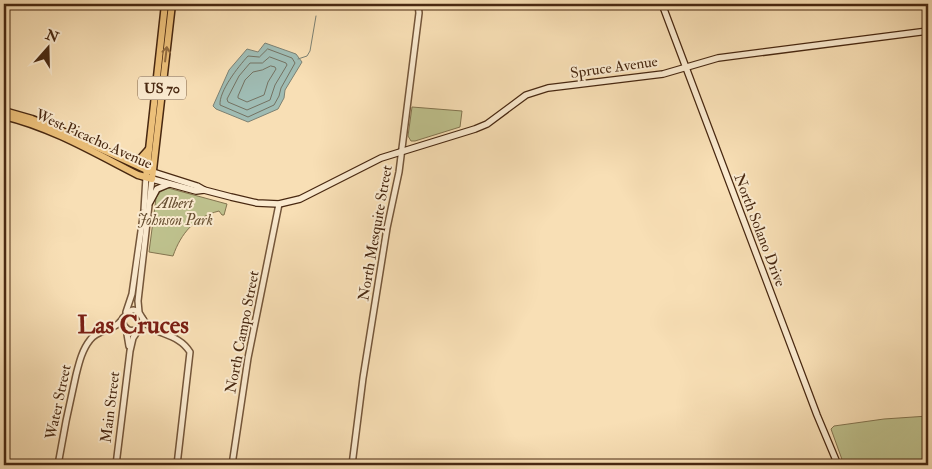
<svg xmlns="http://www.w3.org/2000/svg" width="932" height="469" viewBox="0 0 932 469" font-family="'IM FELL Double Pica',serif">
  <style>
    .green { fill: #bec18d; stroke: #83744f }
    .water { fill: #9fbcb4; stroke: #7c8173 }
    .lines { fill: none; stroke-linecap: round; stroke-linejoin: round }
    .shore { stroke: #747262; stroke-width: 1 }
    .stream { stroke: #7c8173; stroke-width: 1 }
    .tertiary-casing { stroke: #74563a; stroke-width: 8 }
    .secondary-casing { stroke: #482811; stroke-width: 8 }
    .primary-casing { stroke: #482811; stroke-width: 9 }
    .tertiary { stroke: #faeacf; stroke-width: 5 }
    .secondary { stroke: #faeacf; stroke-width: 5.5 }
    .primary { stroke: #ecc07a; stroke-width: 6 }
    .oneway { stroke: #926c40 }
    .labels { text-anchor: middle; stroke-width: 4; stroke-linejoin: round; paint-order: stroke }
    .shield { fill: #faeacf; stroke: #7d624a; stroke-width: 1 }
    .shield-label { font-size: 14px; font-weight: bold; fill: #482811 }
    .street-label { font-size: 15px; fill: #482811; stroke: #faeacf }
    .park-label { font-size: 15px; font-style: italic; fill: #664e30; stroke: #faeacf }
    .town-label { font-size: 25px; font-weight: bold; fill: #7a1f14; stroke: #faeacf }
  </style>
  <rect width="100%" height="100%" fill="#f8dfb5"/>
  <filter id="stains"><feTurbulence type="fractalNoise" baseFrequency=".004" numOctaves="4"/><feColorMatrix values="0 0 0 0 .2 0 0 0 0 .09 0 0 0 0 .02 0 0 0 .5 -.17"/></filter>
  <radialGradient id="worn" r=".72"><stop offset=".6" stop-color="#630" stop-opacity="0"/><stop offset="1" stop-color="#630" stop-opacity=".3"/></radialGradient>
  <g class="green">
    <polygon points="412,107 462,111 460,127 415,141 411,141 408,136"/>
    <path d="M168,188L227,204L224,215H222L219,211C195,217 181,233 173,256L149,252L156,198L160,192Z"/>
    <polygon points="928,416 928,465 844,465 831,429 834,426 884,419"/>
  </g>
  <polygon class="water" points="265,43 296,54 302,62 285,90 284,98 278,109 248,122 216,109 213,106 229,70 247,49 258,52"/>
  <g class="lines">
    <g class="shore">
      <path d="M268,49L292,58L295,63L281,88L279,96L274,105L248,117L220,105C219,91 238,67 248,56L259,57Z"/>
      <polygon points="270,57 286,63 287,65 275,85 270,100 247,110 228,102 227,99 239,76 250,63 262,63"/>
      <polygon points="271,66 275,67 276,69 268,82 264,95 247,102 238,98 238,96 245,80 253,72 262,70"/>
    </g>
    <g class="stream">
      <polyline points="316,4 317,7"/>
      <polyline points="298,59 307,56 310,51 316,16"/>
    </g>
    <defs>
      <g id="tertiary">
        <polyline points="126,312 132,294 144,210 146,177"/>
        <polyline points="139,312 138,301 152,179"/>
        <path d="M123,318C122,328 129,333 138,329"/>
        <path d="M143,319C152,336 177,331 190,352L177,465"/>
        <polyline points="126,328 129,346"/>
        <path d="M58,465C63,435 69,405 76,375C79,363 82,350 90,340C97,330 111,331 119,323C127,314 134,301 143,319L141,326L133,338L130,351L116,465"/>
        <polyline points="232,465 248,358 279,204"/>
        <polyline points="352,465 363,378 387,228 399,172 419,13 418,4"/>
      </g>
      <g id="secondary">
        <polyline points="662,4 817,415 838,465"/>
        <polyline points="153,172 197,186 204,190 231,197 257,203 279,204 300,199 381,158 475,129 487,124 526,95 548,88 663,74 718,58 928,31"/>
        <polyline points="152,179 196,191 204,190"/>
        <polyline points="150,202 157,189 169,184"/>
      </g>
      <g id="primary">
        <polyline points="4,111 32,119 62,131 149,171"/>
        <path d="M4,116C51,127 95,153 138,175L152,179L172,4"/>
        <polyline points="128,160 140,159 149,149"/>
        <polyline points="146,177 165,4"/>
      </g>
    </defs>
    <use href="#tertiary" class="tertiary-casing"/>
    <use href="#secondary" class="secondary-casing"/>
    <use href="#primary" class="primary-casing"/>
    <use href="#tertiary" class="tertiary"/>
    <use href="#secondary" class="secondary"/>
    <use href="#primary" class="primary"/>
  </g>
  <defs><path id="oneway-shaft" d="M-6 0H5M1.5-3L5.5 0L1.5 3" fill="none" stroke-width="1.6" stroke-linecap="round" stroke-linejoin="round" transform="scale(1.25)"/></defs>
  <use class="oneway" href="#oneway-shaft" transform="translate(166 54) rotate(-83)"/>
  <g class="labels">
    <rect class="shield" x="138" y="76.5" width="48" height="23" rx="4"/>
    <g class="shield-label">
      <text x="162" y="93">US 70</text>
    </g>
    <g class="street-label">
      <text transform="translate(614 67) rotate(-8)" y="5">Spruce Avenue</text>
      <text transform="translate(94 139) rotate(24)" y="5">West Picacho Avenue</text>
      <text transform="translate(760 230) rotate(69)" y="5">North Solano Drive</text>
      <text transform="translate(375 233) rotate(-80)" y="5">North Mesquite Street</text>
      <text transform="translate(242 332) rotate(-79)" y="5">North Campo Street</text>
      <text transform="translate(58 402) rotate(-78)" y="5">Water Street</text>
      <text transform="translate(110 407) rotate(-83)" y="5">Main Street</text>
    </g>
    <g class="park-label">
      <text x="175" y="208">Albert<tspan x="175" dy="17">Johnson Park</tspan></text>
    </g>
    <g class="town-label">
      <text x="133" y="333">Las Cruces</text>
    </g>
  </g>
  <rect width="932" height="469" fill="none" stroke="#f8dfb5" stroke-width="20"/>
  <rect x="5" y="5" width="922" height="459" fill="none" stroke="#482811" stroke-width="2.5"/>
  <rect x="10" y="10" width="912" height="449" fill="none" stroke="#482811"/>
  <g transform="translate(48 48) rotate(20)" stroke="#faeacf" stroke-width="4" paint-order="stroke">
  <path d="M0-4L9 19L0 12L-9 19Z" fill="#482811"/>
  <text y="-8" font-size="14" font-weight="bold" text-anchor="middle" fill="#482811">N</text>
  </g>
  <rect width="100%" height="100%" filter="url(#stains)"/>
  <rect width="100%" height="100%" fill="url(#worn)"/>
</svg>
